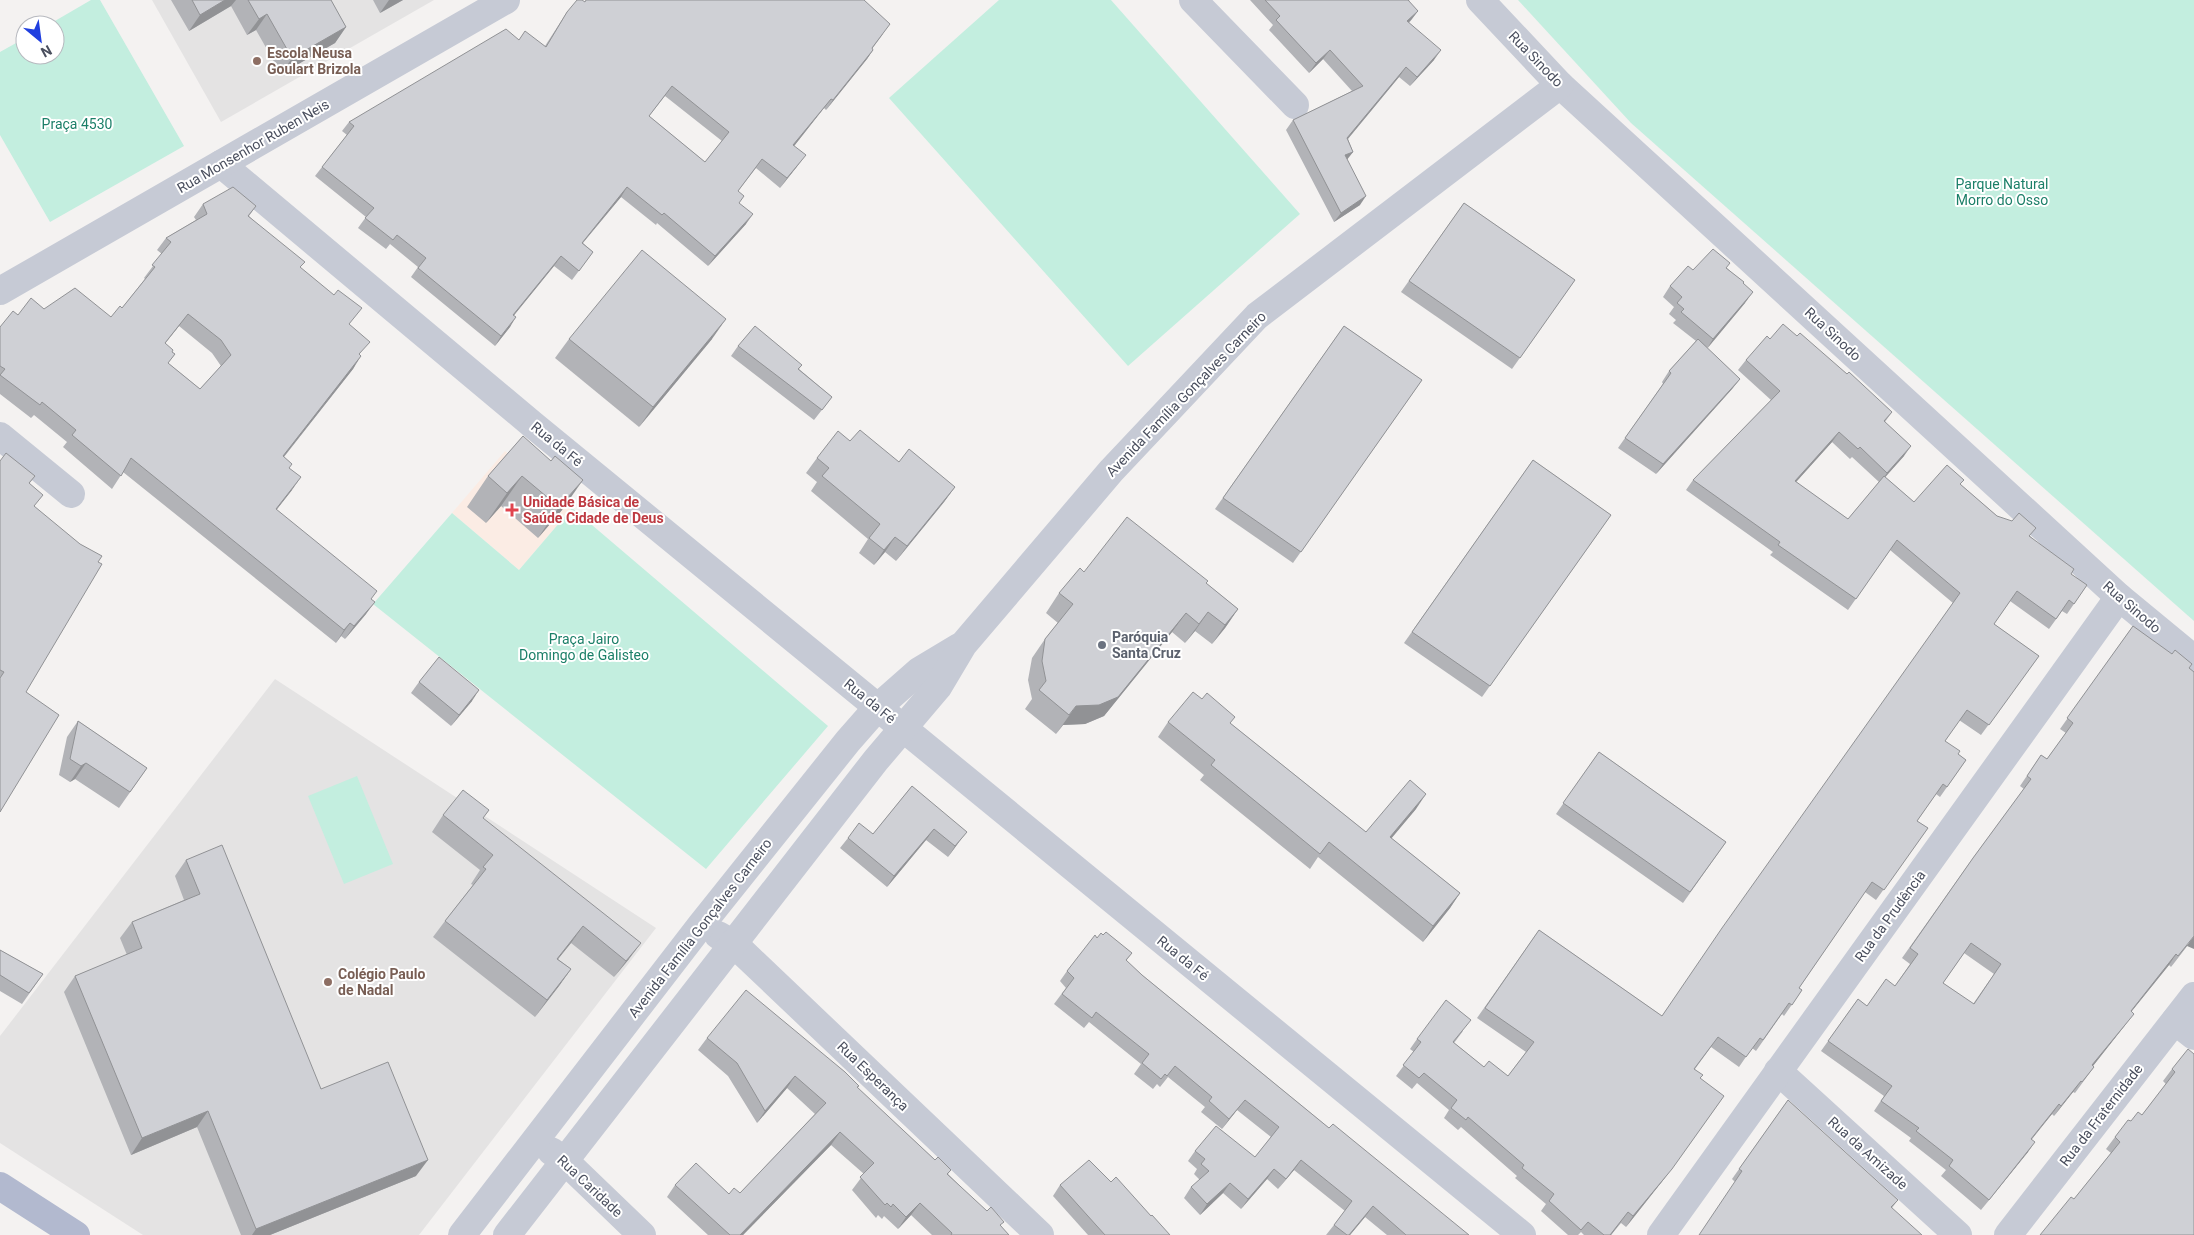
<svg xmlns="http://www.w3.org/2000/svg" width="2194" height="1235" viewBox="0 0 2194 1235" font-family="Roboto,sans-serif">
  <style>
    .education { fill: #e4e3e3 }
    .medical { fill: #fbece4 }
    .green { fill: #c3eedf }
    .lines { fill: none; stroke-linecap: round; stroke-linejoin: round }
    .minor { stroke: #c6cad5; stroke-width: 28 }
    .major { stroke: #b2b9cf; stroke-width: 28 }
    .wall { fill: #b2b3b7; fill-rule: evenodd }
    .shaded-wall { fill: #919295 }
    .building { fill: #cfd0d5; stroke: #919295; fill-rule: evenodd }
    .education-dot { fill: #8d6e63; stroke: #fff; stroke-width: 2 }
    .health-dot { fill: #e0444e; stroke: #fff; stroke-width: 2 }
    .worship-dot { fill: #6b7280; stroke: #fff; stroke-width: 2 }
    .labels { text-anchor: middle; stroke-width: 4; stroke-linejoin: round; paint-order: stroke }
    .education-label { font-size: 14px; font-weight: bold; fill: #785e54; stroke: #fff; text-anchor: start }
    .street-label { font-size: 14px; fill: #4a4f5e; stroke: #fff }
    .park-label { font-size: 14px; fill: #1b7f68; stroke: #fff }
    .health-label { font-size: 14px; font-weight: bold; fill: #be3a42; stroke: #fff; text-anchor: start }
    .worship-label { font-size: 14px; font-weight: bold; fill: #5b616d; stroke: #fff; text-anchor: start }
  </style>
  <rect width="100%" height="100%" fill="#f4f2f1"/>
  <g class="education">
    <polygon points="152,0 434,0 221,122"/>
    <polygon points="275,679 656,928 419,1235 143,1235 0,1143 0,1036"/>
  </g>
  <polygon class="medical" points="505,451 572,508 519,570 452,513"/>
  <g class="green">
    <polygon points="91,0 100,0 184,146 50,222 0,135 0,52 25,38 25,55 55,55 55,25 48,25"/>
    <polygon points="999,0 1111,0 1300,214 1128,366 889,98"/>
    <polygon points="1518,0 2194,0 2194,621 1631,123"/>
    <polygon points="572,508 828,726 706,869 373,604 452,513 519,570"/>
    <polygon points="357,776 393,864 344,884 308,796"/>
  </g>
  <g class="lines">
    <g class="minor">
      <polyline points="1193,0 1295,105"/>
      <polyline points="1480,0 1560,85 2119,597 2194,659"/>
      <polyline points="221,164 533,425 1522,1235"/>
      <polyline points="0,291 506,0"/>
      <polyline points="0,436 71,494"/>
      <polyline points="718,935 734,944 1040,1235"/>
      <polyline points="2175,1021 2194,1036"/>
      <polyline points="1778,1071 1958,1235"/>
      <polyline points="551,1151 565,1161 642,1235"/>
      <polyline points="462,1235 701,925 848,741 877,708 919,671 959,647"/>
      <polyline points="507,1235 876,760 938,687 963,645 1111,471 1257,316 1560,85"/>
      <polyline points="1661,1235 2119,597"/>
      <polyline points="2008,1235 2194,996"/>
    </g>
    <polyline class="major" points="0,1186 76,1235"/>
  </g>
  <g class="wall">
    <polygon points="171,0 331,0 346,27 335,43 281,74 256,30 247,35 231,6 189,31"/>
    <polygon points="373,0 403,0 380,13"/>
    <polygon points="1250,0 1410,0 1408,1 1418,11 1409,23 1434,60 1410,86 1399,77 1348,139 1353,152 1347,159 1360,205 1334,222 1286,130 1293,120 1352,91 1323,59 1309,73 1269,30 1273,25"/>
    <path d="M585,2L883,34L872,49L873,50L867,59L826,110L824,108L794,146L799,164L780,188L756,168L738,191L739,203L746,224L708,266L657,223L656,225L621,197L583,243L593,252L572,280L554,266L514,315L510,327L495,346L411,277L418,267L390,244L386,249L358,228L366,217L315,176L347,135L342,131L349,122L519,40L545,46L567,12ZM665,96L722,141L705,162L649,116Z"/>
    <polygon points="1464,203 1575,280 1512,369 1401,292"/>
    <path d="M203,204L256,206L249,216L301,268L349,325L360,355L353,369L284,457L289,469L292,490L276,510L371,599L366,614L345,639L341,636L336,643L123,472L112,489L63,447L67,442L34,415L31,418L0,394V327L18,315L44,309L111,317L122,308L145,279L144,278L162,254L157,250L166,238L196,220L194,217ZM179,326L212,353L221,366L200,389L168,363L175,354L172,352L165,343Z"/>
    <polygon points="1727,268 1743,283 1745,303 1707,348 1740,379 1732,389 1656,474 1618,448 1663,384 1662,382 1669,371 1696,341 1673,323 1676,320 1669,314 1674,307 1663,297 1670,286 1693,270"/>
    <polygon points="1344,326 1422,380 1293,563 1215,509"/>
    <path d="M1797,336L1847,374L1892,412L1885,422L1904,456L1885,477L1914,502L1961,485L1997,516L2030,536L2071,574L2087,585L2067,614L2062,611L2049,629L2010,601L1994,624L2039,656L1981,735L1959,720L1945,741L1958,754L1966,760L1940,797L1936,794L1917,821L1928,828L1876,900L1865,892L1799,988L1802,990L1784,1016L1782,1014L1756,1051L1752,1048L1739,1067L1711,1047L1695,1069L1700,1079L1664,1179L1626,1227L1621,1223L1611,1235H1584L1581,1232L1578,1235H1568L1541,1211L1546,1204L1515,1178L1517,1176L1461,1127L1458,1130L1444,1118L1449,1110L1417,1083L1412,1089L1396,1076L1414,1052L1410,1049L1417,1039L1463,1031L1454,1043L1484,1067L1508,1076L1526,1052L1477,1018L1539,930L1662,1016L1953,603L1890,550L1848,610L1770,555L1773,552L1686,490L1693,480L1771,400L1738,370L1746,360L1770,339ZM1832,442L1850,459L1852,457L1879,482L1848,519L1796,482Z"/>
    <polygon points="569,339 712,339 639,427 555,358"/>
    <polygon points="738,346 802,365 799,369 832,397 814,420 731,356"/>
    <polygon points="523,436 562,510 538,538 501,506 486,523 467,507 488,476"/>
    <polygon points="850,441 899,462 955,487 944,502 896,561 885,552 874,565 859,553 868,539 811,491 817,482 806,473 817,458"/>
    <polygon points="1533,460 1611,515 1482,697 1404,643"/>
    <polygon points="0,461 35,476 29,484 35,506 26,692 0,812"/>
    <polygon points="1084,572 1206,583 1238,609 1225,628 1212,644 1195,631 1185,643 1172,632 1104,716 1085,724 1063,725 1056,734 1025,709 1032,699 1028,680 1032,658 1045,639 1058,623 1046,613 1059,593"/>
    <path d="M2133,626L2189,668L2187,946L2171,967L2169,965L2131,1012L2126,1024L2093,1066L2094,1067L2075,1093L2073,1092L2054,1116L2052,1114L2031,1139L2028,1152L1981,1210L1941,1176L1946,1170L1909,1141L1911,1138L1874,1111L1884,1096L1821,1051L1858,999L1867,1006L1895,986L1910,964L1902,958L1973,858L2024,789L2020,786L2041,755L2047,759L2066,733L2060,729ZM1964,953L1994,974L1973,1004L1943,983Z"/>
    <polygon points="419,682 472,701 451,726 411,693"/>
    <polygon points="78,721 147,768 119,808 75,779 70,782 59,775 67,737"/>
    <polygon points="1168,722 1230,723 1366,832 1416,809 1391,838 1460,893 1450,908 1423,942 1318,857 1310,869 1200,780 1204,775 1158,737"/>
    <polygon points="1599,752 1726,842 1683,903 1556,814"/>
    <polygon points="912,786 959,842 948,857 926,840 887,887 840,848 848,838 873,834"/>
    <polygon points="489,810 483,818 629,959 614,977 571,943 558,959 571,969 559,986 535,1017 433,937 445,921 473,885 471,884 480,870 432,832 443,815"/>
    <polygon points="186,860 321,1089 416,1176 270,1235 241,1235 197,1127 131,1155 64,992 75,976 127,955 120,938 132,922 184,900 175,876"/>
    <polygon points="1103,935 1132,953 1126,961 1142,975 1329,1128 1469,1235 1387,1235 1365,1217 1350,1235 1326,1235 1345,1211 1294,1170 1278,1189 1267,1179 1241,1209 1223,1193 1200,1215 1184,1198 1191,1187 1200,1180 1194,1174 1197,1169 1188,1161 1195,1151 1255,1157 1271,1137 1237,1110 1222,1129 1201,1112 1205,1107 1168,1077 1160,1087 1157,1084 1153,1089 1134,1074 1141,1064 1089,1022 1084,1028 1054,1004 1066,988 1060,981 1067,971 1097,938"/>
    <polygon points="0,950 43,974 22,1004 0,991"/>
    <polygon points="707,1038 857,1088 935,1160 951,1170 948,1174 1009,1235 932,1235 911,1215 898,1229 884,1216 882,1219 878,1215 876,1218 852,1190 864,1174 831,1145 743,1235 708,1235 667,1197 675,1185 729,1194 740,1193 815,1114 787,1088 757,1123 728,1076 698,1050"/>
    <polygon points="2194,1054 2074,1199 2111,1153 2106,1149 2115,1137 2131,1121 2142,1115 2166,1084 2163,1081 2172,1069"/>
    <polygon points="1788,1100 1898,1200 1892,1208 1735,1182 1732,1179"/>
    <polygon points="1111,1182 1170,1235 1088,1235 1053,1196 1060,1185"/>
  </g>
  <g class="shaded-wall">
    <polygon points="225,0 236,0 231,6 189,31 200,15"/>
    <polygon points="389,0 403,0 380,13"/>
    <polygon points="1418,11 1411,20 1400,30 1407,21"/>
    <polygon points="267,14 256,30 247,35 259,19"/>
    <polygon points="346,27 335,43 281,74 292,58"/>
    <polygon points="873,50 867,59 826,110 833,100"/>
    <polygon points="1330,50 1323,59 1309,73 1316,63"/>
    <polygon points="1441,50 1434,60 1410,86 1417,77"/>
    <polygon points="1406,67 1399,77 1341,147 1347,138"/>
    <polygon points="831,99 824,108 787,155 793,145"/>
    <polygon points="1353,152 1346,161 1345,155"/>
    <polygon points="806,155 799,164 780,188 787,178"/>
    <polygon points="627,187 621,197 575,252 582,243"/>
    <polygon points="1366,196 1360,205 1334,222 1341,213"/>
    <polygon points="753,214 746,224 708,266 715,256"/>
    <polygon points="561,256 554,266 507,324 513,315"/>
    <polygon points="1753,292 1745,303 1706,350 1713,339"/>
    <polygon points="188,314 179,326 156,355 165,343"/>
    <polygon points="516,317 510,327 495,346 501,336"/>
    <polygon points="726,319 712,339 639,427 653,407"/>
    <polygon points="361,356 353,369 274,469 283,456"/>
    <polygon points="1740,379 1732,389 1656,474 1663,464"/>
    <polygon points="1839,432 1832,442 1787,492 1795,481"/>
    <polygon points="1911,446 1904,456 1880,483 1887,473"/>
    <polygon points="522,476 501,506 486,523 507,493"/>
    <polygon points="301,477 292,490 267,522 276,509"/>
    <polygon points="583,480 562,510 538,538 559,507"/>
    <polygon points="955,487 944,502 896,561 907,546"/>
    <polygon points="895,537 885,552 874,565 884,550"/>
    <polygon points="375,602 366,614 345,639 354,626"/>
    <polygon points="1238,609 1225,628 1212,644 1225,625"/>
    <polygon points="1208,612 1195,631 1185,643 1199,624"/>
    <polygon points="1186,613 1172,632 1104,716 1085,724 1063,725 1056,734 1076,706"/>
    <polygon points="350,623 341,636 336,643 344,630"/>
    <polygon points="479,690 472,701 451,726 459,715"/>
    <polygon points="86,763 75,779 70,782 81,766"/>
    <polygon points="1426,794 1416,809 1380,852 1390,837"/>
    <polygon points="934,829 926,840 887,887 894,876"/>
    <polygon points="967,832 959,842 948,857 955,846"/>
    <polygon points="1460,893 1450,908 1423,942 1433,926"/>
    <polygon points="583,926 571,943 545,975 557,959"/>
    <polygon points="2194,936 2194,949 2187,946 2171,967"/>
    <polygon points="641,943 629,959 614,977 626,961"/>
    <polygon points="2176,954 2169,965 2123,1022 2131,1011"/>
    <polygon points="571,969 559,986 535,1017 547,1000"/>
    <polygon points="2134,1014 2126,1024 2085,1076 2092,1065"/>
    <polygon points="795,1076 787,1088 757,1123 765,1111"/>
    <polygon points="2081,1081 2073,1092 2054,1116 2061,1106"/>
    <polygon points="1724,1096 1664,1179 1626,1227 1633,1216"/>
    <polygon points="1245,1100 1237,1110 1222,1129 1229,1119"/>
    <polygon points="2059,1104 2052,1114 2024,1149 2031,1139"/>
    <polygon points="208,1111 197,1127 131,1155 142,1138"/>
    <polygon points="840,1132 831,1145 743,1235 740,1235"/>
    <polygon points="2035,1142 2028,1152 1981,1210 1989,1200"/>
    <polygon points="428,1160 416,1176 270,1235 252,1235 256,1229"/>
    <polygon points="1301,1160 1294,1170 1278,1189 1286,1179"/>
    <polygon points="1274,1169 1267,1179 1241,1209 1248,1199"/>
    <polygon points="1230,1183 1223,1193 1200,1215 1207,1204"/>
    <polygon points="920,1203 911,1215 898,1229 906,1217"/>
    <polygon points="1373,1206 1365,1217 1350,1235 1349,1235"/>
    <polygon points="1628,1212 1611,1235 1610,1235"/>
  </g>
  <g class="building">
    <polygon points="192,0 225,0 200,15"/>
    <polygon points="248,0 331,0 346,27 292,58 267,14 259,19"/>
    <path d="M577,0H582L585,2L586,0H864L890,24L872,48L873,50L833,100L831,99L793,145L806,155L787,178L762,159L738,191L744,196L739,203L753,214L715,256L664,213L662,215L627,187L582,243L593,252L579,271L561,256L513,315L516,317L501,336L418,268L426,258L397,235L393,240L365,218L374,208L322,167L354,126L349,122L506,29L519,40L525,31L546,47L567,12ZM672,86L729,132L705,162L649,116Z"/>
    <polygon points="1265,0 1408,0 1418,11 1407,21 1441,50 1417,77 1406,67 1347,138 1353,152 1345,155 1366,196 1341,213 1293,120 1363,86 1330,50 1316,63 1276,20 1280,16"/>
    <path d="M233,187L256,206L248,216L305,262L300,267L334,295L338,290L362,308L349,324L370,342L359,354L361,356L283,456L292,464L289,468L301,477L276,509L377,591L371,599L375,602L354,626L350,623L344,630L131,458L121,476L72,435L76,430L42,402L40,405L0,375L5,369L0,366V327L13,311L18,315L31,298L44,309L75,288L111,317L120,306L122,308L155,267L152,265L171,242L166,238L207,214L203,204ZM188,314L221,340L231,355L200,389L168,363L175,354L172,352L173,350L165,343Z"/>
    <polygon points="1464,203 1575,280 1520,358 1409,281"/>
    <polygon points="1713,249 1730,263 1726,268 1744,282 1743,283 1753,292 1713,339 1681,312 1684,309 1677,303 1682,297 1670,286 1688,266 1693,270"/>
    <polygon points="642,250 726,319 653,407 569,339"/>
    <polygon points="1783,324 1797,336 1800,333 1847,374 1849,372 1892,412 1884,421 1911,446 1887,473 1860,447 1858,449 1839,432 1795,481 1848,519 1884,476 1914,502 1947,465 1964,480 1960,484 1997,516 2012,521 2019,513 2036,528 2029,536 2074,569 2071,574 2087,585 2074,604 2069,600 2056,619 2017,591 1994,624 2039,656 1989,725 1967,710 1945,741 1960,751 1958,754 1966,760 1947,787 1943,784 1917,821 1928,828 1884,890 1872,882 1799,988 1802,990 1792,1005 1789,1003 1763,1040 1760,1038 1746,1057 1718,1037 1694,1069 1703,1075 1700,1078 1724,1096 1672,1169 1633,1216 1628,1212 1610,1235 1604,1235 1588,1222 1581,1230 1549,1201 1554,1194 1522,1168 1524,1165 1468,1117 1466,1120 1451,1108 1457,1100 1424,1073 1419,1078 1403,1065 1421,1042 1417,1039 1446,1000 1471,1020 1453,1042 1484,1067 1489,1061 1508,1076 1534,1042 1485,1008 1539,930 1662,1016 1722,928 1960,593 1897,540 1856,599 1778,545 1780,542 1693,480 1780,391 1746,360 1767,336 1770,339"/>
    <polygon points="755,326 802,365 798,369 832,397 822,410 738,346"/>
    <polygon points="1344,326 1422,380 1301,552 1223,498"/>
    <polygon points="1698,339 1740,379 1663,464 1625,438 1671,373 1669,371"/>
    <polygon points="860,430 899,462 909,449 955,487 907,546 895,537 884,550 869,538 880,524 822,476 829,468 817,458 838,431 850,441"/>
    <polygon points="523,436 551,461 555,456 583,480 559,507 522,476 507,493 488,476"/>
    <polygon points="6,453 35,476 29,483 43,495 34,506 80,544 102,556 98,562 102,564 26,692 59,715 0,812 0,678 4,672 0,670 0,461"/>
    <polygon points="1533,460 1611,515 1490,686 1412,632"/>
    <polygon points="1127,517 1208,581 1206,583 1238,609 1225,625 1208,612 1199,624 1186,613 1118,697 1099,705 1076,706 1069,715 1039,690 1046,681 1042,661 1045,639 1073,604 1059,593 1080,568 1084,572"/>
    <path d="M2133,626L2172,654L2175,650L2192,664L2189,668L2194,672V936L2178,956L2176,954L2131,1011L2134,1014L2092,1065L2094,1067L2082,1082L2081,1081L2061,1106L2059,1104L2031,1139L2035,1142L1989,1200L1949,1166L1953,1160L1916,1131L1919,1128L1881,1101L1892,1086L1828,1041L1858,999L1867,1006L1886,979L1895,986L1918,954L1910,948L1973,858L2031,779L2027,776L2041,755L2047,759L2073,723L2067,718ZM1971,943L2001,964L1974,1004L1943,983Z"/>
    <polygon points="439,657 479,690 459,715 419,682"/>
    <polygon points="1193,692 1202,699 1207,693 1235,717 1230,723 1366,832 1410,780 1426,794 1390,837 1460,893 1433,926 1329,842 1320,854 1211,765 1215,760 1168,722"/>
    <polygon points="78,721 147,768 130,792 86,763 81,766 70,759"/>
    <polygon points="1599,752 1726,842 1690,892 1563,803"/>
    <polygon points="912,786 967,832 955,846 934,829 894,876 848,838 859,823 873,834"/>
    <polygon points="463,790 489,810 483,818 641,943 626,961 583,926 557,959 571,969 547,1000 445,921 486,869 483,867 493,855 443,815"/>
    <polygon points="222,845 321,1089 388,1062 428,1160 256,1229 208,1111 142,1138 75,976 142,948 132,922 200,894 186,860"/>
    <polygon points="1106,932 1132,953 1126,960 1142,975 1329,1128 1333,1124 1469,1235 1406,1235 1373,1206 1349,1235 1347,1235 1334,1225 1352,1201 1301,1160 1286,1179 1274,1169 1248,1199 1230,1183 1207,1204 1191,1187 1209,1171 1201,1164 1205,1159 1195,1151 1216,1126 1255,1157 1279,1127 1245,1100 1229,1119 1209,1101 1212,1097 1175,1066 1167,1076 1165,1074 1161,1079 1142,1063 1149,1054 1096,1012 1092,1018 1062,994 1074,978 1067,971 1095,935 1097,938 1101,933 1103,935"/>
    <polygon points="0,950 43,974 29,993 0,975"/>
    <polygon points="746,990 845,1072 859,1086 857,1087 935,1160 938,1157 951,1170 947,1174 987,1211 991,1207 1004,1222 1000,1225 1009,1235 951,1235 952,1233 920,1203 906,1217 893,1204 891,1207 887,1203 885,1205 860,1177 874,1163 840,1132 740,1235 730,1235 675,1185 696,1163 729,1194 734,1188 740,1193 826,1103 795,1076 765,1111 737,1063 707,1038"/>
    <polygon points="2188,1049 2194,1054 2194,1235 2040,1235 2071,1197 2074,1199 2120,1142 2115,1137 2128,1120 2131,1121 2138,1112 2142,1115 2175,1072 2172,1069"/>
    <polygon points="1788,1100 1898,1200 1891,1207 1922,1235 1699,1235 1742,1171 1739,1169"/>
    <polygon points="1089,1160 1111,1182 1116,1177 1151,1216 1152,1215 1170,1235 1105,1235 1060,1185"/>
  </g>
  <g class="education-dot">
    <circle cx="257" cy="61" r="5"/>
    <circle cx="328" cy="982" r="5"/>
  </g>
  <path class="health-dot" d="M509.5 502.5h5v5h5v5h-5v5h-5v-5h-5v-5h5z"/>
  <circle class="worship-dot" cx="1102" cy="645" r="5"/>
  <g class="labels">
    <g class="education-label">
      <text x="267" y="58">Escola Neusa<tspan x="267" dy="16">Goulart Brizola</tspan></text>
      <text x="338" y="979">Colégio Paulo<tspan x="338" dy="16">de Nadal</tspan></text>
    </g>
    <g class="street-label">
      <text transform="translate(1536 59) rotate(46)" y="5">Rua Sinodo</text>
      <text transform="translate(253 146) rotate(-30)" y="5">Rua Monsenhor Ruben Neis</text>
      <text transform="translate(1833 334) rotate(43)" y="5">Rua Sinodo</text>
      <text transform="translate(1186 394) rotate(-46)" y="5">Avenida Família Gonçalves Carneiro</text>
      <text transform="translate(557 444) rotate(39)" y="5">Rua da Fé</text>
      <text transform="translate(2132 607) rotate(41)" y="5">Rua Sinodo</text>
      <text transform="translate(870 701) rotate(39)" y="5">Rua da Fé</text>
      <text transform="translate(1890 916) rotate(-54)" y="5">Rua da Prudência</text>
      <text transform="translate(700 928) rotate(-52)" y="5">Avenida Família Gonçalves Carneiro</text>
      <text transform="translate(1183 958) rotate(39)" y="5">Rua da Fé</text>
      <text transform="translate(873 1076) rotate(44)" y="5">Rua Esperança</text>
      <text transform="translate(2101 1115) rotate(-52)" y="5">Rua da Fraternidade</text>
      <text transform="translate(1868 1153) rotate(42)" y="5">Rua da Amizade</text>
      <text transform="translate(590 1186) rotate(43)" y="5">Rua Caridade</text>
    </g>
    <g class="park-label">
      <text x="77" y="129">Praça 4530</text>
      <text x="2002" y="189">Parque Natural<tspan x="2002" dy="16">Morro do Osso</tspan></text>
      <text x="584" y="644">Praça Jairo<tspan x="584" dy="16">Domingo de Galisteo</tspan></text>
    </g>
    <g class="health-label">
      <text x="523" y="507">Unidade Básica de<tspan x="523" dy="16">Saúde Cidade de Deus</tspan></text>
    </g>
    <g class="worship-label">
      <text x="1112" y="642">Paróquia<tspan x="1112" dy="16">Santa Cruz</tspan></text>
    </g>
  </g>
  <g transform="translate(40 40) rotate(151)"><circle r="24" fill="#ffffff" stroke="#b7b9bf"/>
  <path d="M0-4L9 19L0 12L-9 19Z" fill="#203fdf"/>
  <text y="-8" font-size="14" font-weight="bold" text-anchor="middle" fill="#4a4f5e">N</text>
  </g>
</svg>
